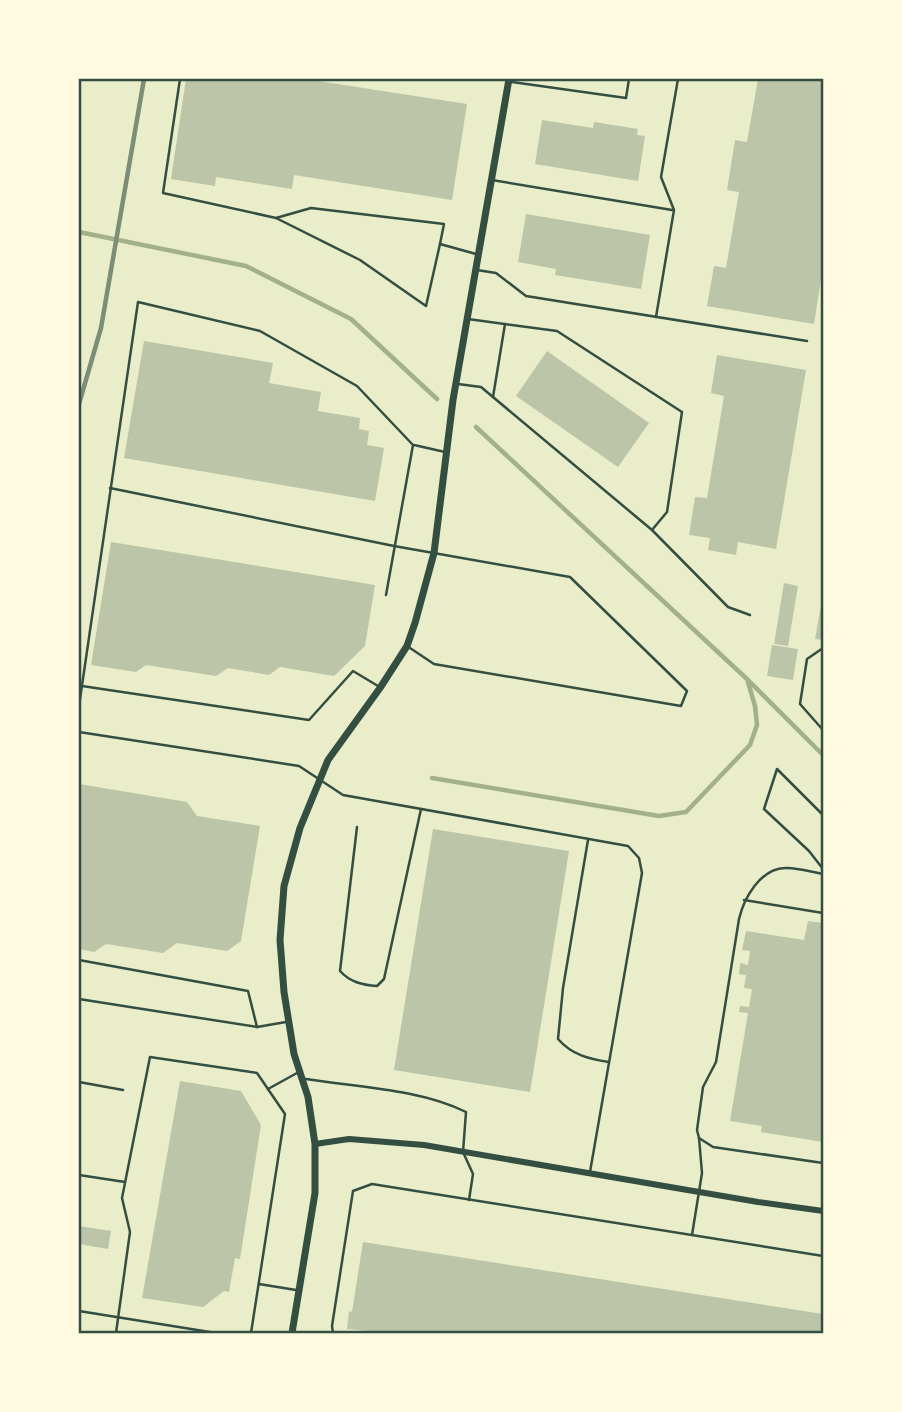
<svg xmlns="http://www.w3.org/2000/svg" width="902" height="1412" viewBox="0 0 902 1412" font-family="'Nunito Sans',sans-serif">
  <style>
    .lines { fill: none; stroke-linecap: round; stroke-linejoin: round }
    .stream { stroke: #a3b18a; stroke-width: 4.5 }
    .building { fill: #bcc5a7 }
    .service { stroke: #344e41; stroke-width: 2.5 }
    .minor { stroke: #344e41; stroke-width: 6 }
    .tertiary { stroke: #344e41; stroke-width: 7 }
    .rail { stroke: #7c8e77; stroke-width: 4.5 }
    .neatline { fill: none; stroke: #344e41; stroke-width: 2.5 }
  </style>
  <rect width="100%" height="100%" fill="#e9edc9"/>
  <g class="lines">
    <g class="stream">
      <polyline points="79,232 246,266 351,319 437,399"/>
      <polyline points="476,427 748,680 823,755"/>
      <polyline points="432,778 659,816 686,812 750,745 757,725 755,706 748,682"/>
    </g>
  </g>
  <g class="building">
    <polygon points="186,79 305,79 467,104 452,200 294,175 292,189 216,177 215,186 171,179"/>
    <polygon points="758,79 823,79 823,267 814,324 707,306 714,266 726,268 739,192 727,190 735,140 747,142"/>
    <polygon points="542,120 593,128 594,122 638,129 637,135 645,136 638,181 535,164"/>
    <polygon points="526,214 650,235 641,289 555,275 556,269 518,262"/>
    <polygon points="144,341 273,363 269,383 321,392 318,411 360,418 359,429 369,431 367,445 384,448 375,501 124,458"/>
    <polygon points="547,351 649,423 618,467 516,396"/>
    <polygon points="717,355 806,370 776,549 738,542 736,555 708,550 710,538 689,535 695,497 707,498 724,396 711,393"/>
    <polygon points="111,542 375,585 365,646 334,676 280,667 269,675 228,668 216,676 146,665 136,672 91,665"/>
    <polygon points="784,583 798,586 788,646 774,644"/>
    <polygon points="822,600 823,601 823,640 815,639"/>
    <polygon points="772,645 798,649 793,680 767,676"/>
    <polygon points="79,784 187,802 197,816 260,826 241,941 227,951 177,943 163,953 106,944 94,952 79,949"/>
    <polygon points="433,829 569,851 530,1092 394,1070"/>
    <polygon points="808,921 823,923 823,1142 761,1132 762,1126 730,1121 748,1013 739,1012 740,1006 749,1007 752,989 744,988 746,975 739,974 740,963 748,965 750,951 742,950 746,931 804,940"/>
    <polygon points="180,1081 241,1091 261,1125 240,1259 235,1258 229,1292 224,1291 203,1307 142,1298"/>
    <polygon points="79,1226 111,1231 108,1249 79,1244"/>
    <polygon points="363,1242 823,1314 823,1333 391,1333 347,1329 349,1311 352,1312"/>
  </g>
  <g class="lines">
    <g class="service">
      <polyline points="180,79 163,193 276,218 360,260 426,306 440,244 476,254"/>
      <polyline points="512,82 626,98 629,79"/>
      <polyline points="492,180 672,210"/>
      <polyline points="276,218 311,208 444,224 440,244"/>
      <polyline points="477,270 496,273 526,296 807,341"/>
      <polyline points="656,317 674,210 661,177 678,79"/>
      <polyline points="468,319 557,331 682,412 667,512 652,530"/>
      <polyline points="458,384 481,387 652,530 728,607 750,615"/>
      <polyline points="493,397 505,324"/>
      <polyline points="414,445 445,452"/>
      <polyline points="110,488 394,546 570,577 687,691 681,706 434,664 407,646"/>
      <polyline points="823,648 807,659 800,704 823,730"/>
      <polyline points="82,686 309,720 353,671 378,686"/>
      <polyline points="79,706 138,302 260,331 357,386 413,445 386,595"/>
      <polyline points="79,732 299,766 343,795 628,846 639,858 642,873 590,1172"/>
      <polyline points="823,815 777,769 764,809 809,851 823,869"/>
      <path d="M357,827L340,971C350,982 362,985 377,986L384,979L421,809"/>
      <path d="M588,840L563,988L558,1039C572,1055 589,1059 609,1062"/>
      <path d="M823,874C811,872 796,867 785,868C760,869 744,898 739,919L716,1062L703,1087L697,1130L699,1138L713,1147L823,1163"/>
      <polyline points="744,900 823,913"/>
      <polyline points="79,960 248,991 257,1027"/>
      <polyline points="79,999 257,1027 286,1022"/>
      <path d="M306,1079C357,1087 420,1089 466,1112L463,1152L473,1174L469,1200"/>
      <polyline points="79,1082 123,1090"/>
      <polyline points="268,1089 297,1073"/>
      <polyline points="79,1175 125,1182"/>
      <polyline points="692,1235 702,1173 699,1138"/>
      <polyline points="259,1284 296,1290"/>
      <polyline points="79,1311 216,1333"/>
      <polyline points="116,1333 130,1232 122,1198 150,1057 257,1073 285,1114 251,1333"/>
      <polyline points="333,1333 332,1326 353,1191 372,1184 823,1256"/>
    </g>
    <polyline class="minor" points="315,1144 349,1139 424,1145 758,1202 823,1211"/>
    <polyline class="tertiary" points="292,1333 315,1193 315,1144 308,1097 294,1054 284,992 280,940 284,886 300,828 328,760 380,688 407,646 415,623 434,553 453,400 509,79"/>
    <polyline class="rail" points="79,404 101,328 144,79"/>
  </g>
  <rect width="902" height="1412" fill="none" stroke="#fefae0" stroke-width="161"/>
  <rect x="80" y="80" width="742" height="1252" class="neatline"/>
</svg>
